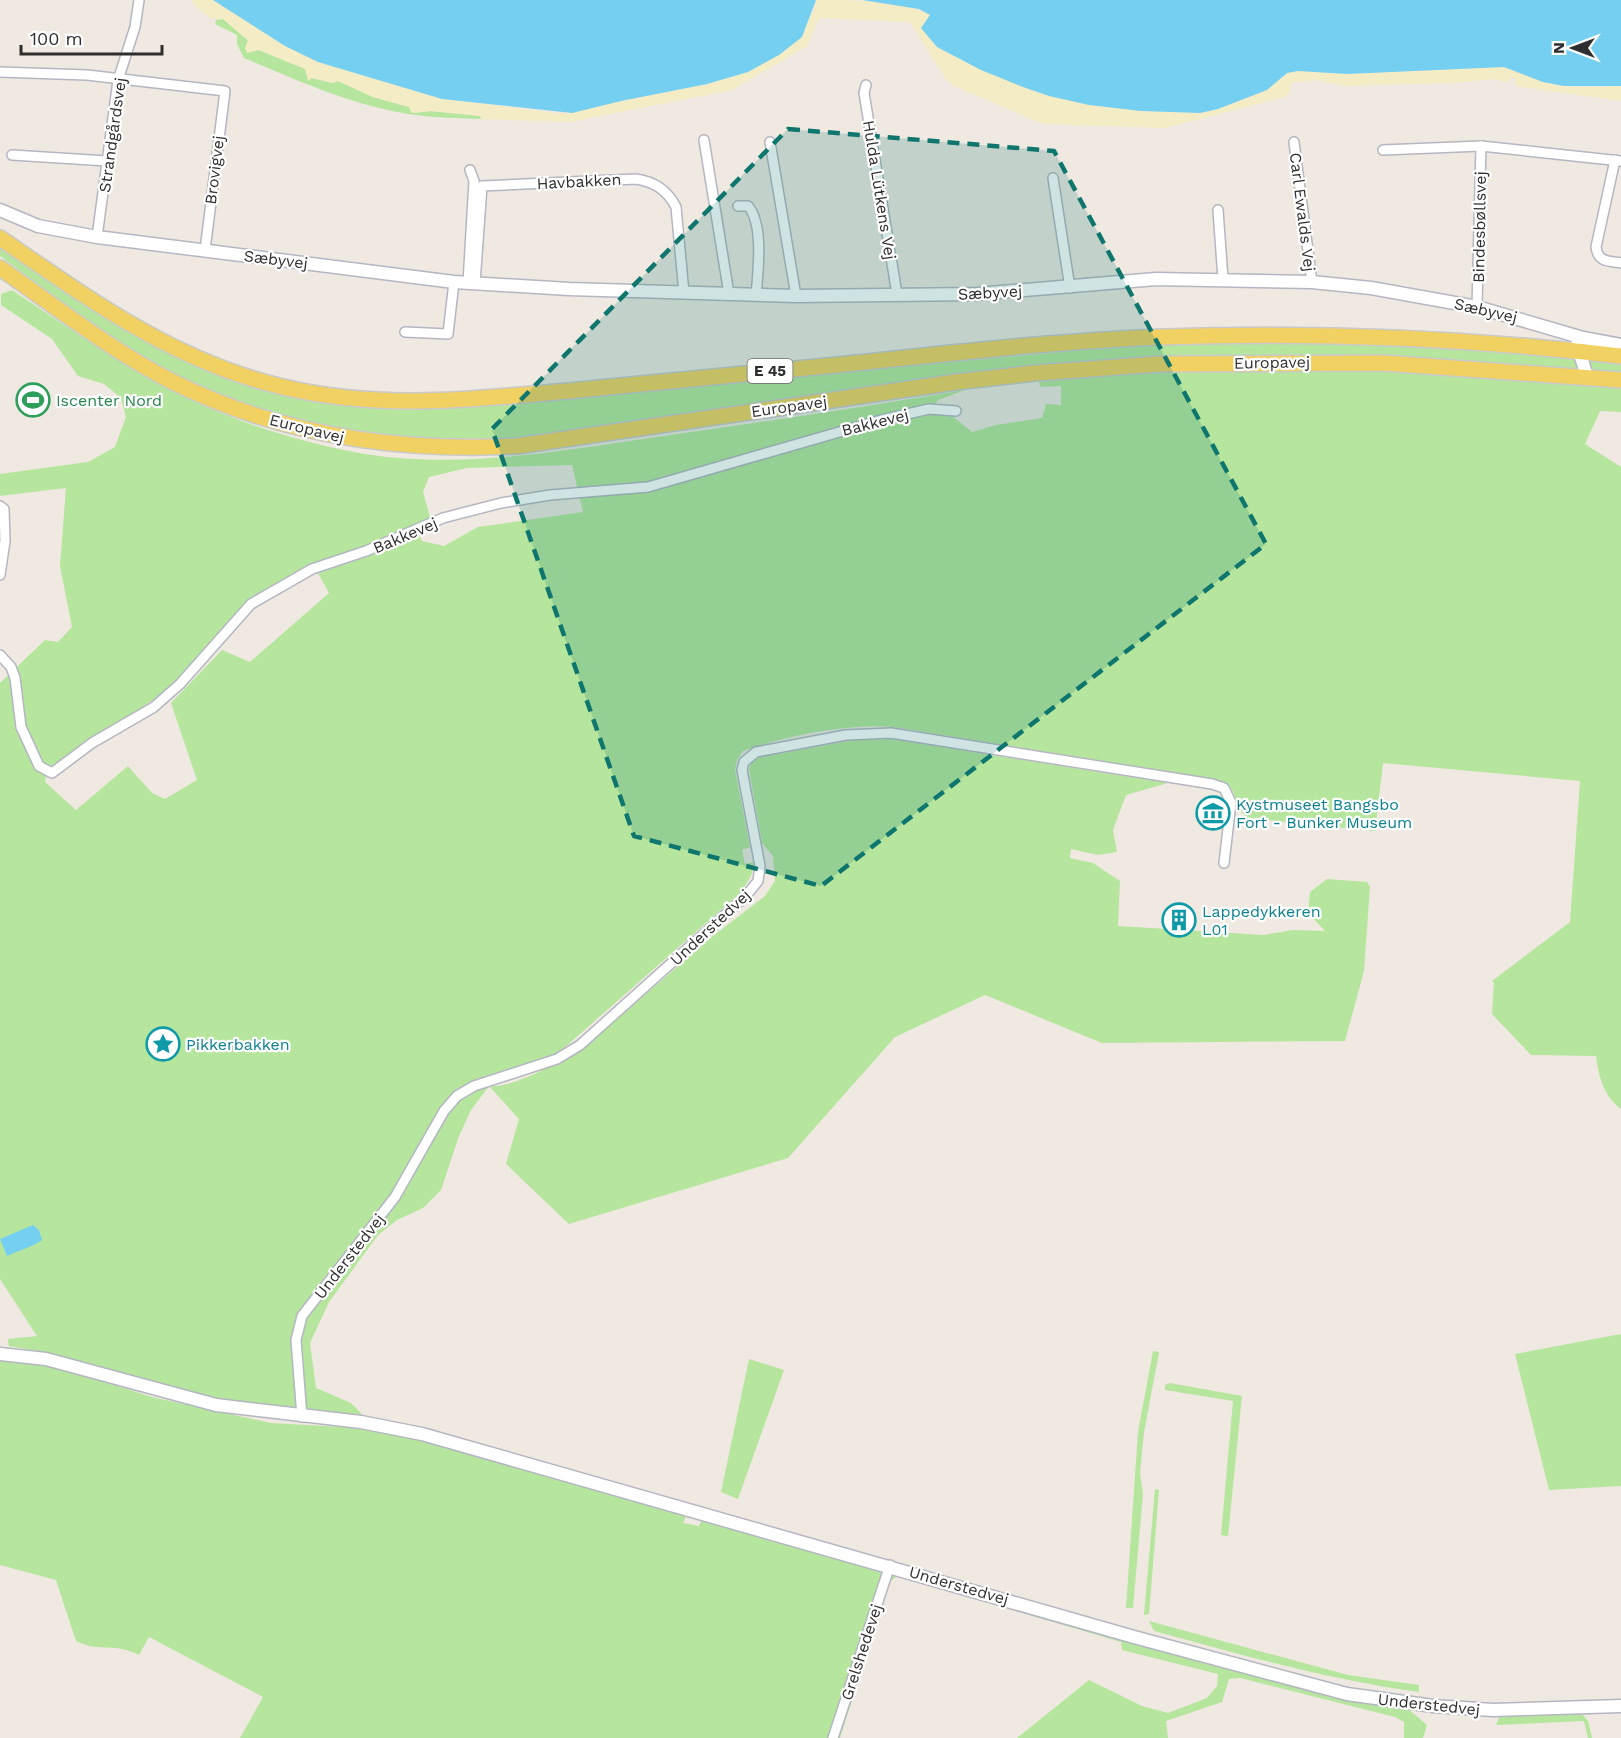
<svg xmlns="http://www.w3.org/2000/svg" width="1621" height="1738" viewBox="0 0 1621 1738" font-family="'Work Sans',sans-serif">
  <style>
    .green { fill: #b6e59e; fill-rule: evenodd }
    .sand { fill: #f3ecc5 }
    .water { fill: #75cff0 }
    .lines { fill: none; stroke-linecap: round; stroke-linejoin: round }
    .minor-casing { stroke: #b4b7c1; stroke-width: 12 }
    .tertiary-casing { stroke: #b4b7c1; stroke-width: 15 }
    .primary-casing { stroke: #c9c9c9; stroke-width: 18 }
    .minor { stroke: #fff; stroke-width: 9 }
    .tertiary { stroke: #fff; stroke-width: 12 }
    .primary { stroke: #f2d163; stroke-width: 15 }
    .marked { fill: #0f766e; fill-opacity: 0.2; stroke: #0f766e; stroke-width: 4.5; stroke-dasharray: 12 8; stroke-linejoin: round }
    .labels { text-anchor: middle; stroke-width: 4.5; stroke-linejoin: round; paint-order: stroke }
    .shield { fill: #fff; stroke: #6d6d6d; stroke-width: 1.5 }
    .shield-label { font-size: 15px; font-weight: bold; fill: #2e2e2e }
    .street-label { font-size: 16px; fill: #2e2e2e; stroke: #fff }
    .leisure-label { font-size: 16px; fill: #27864d; stroke: #fff; text-anchor: start }
    .culture-label { font-size: 16px; fill: #0d838f; stroke: #fff; text-anchor: start }
  </style>
  <rect width="100%" height="100%" fill="#efe9e1"/>
  <g class="green">
    <path d="M223,19L259,50L305,69L312,78L333,83L338,81L373,97L409,107L412,113L431,111L481,116V119C459,118 437,118 416,115C356,107 299,81 244,58L237,44V35L215,24L216,20Z"/>
    <path d="M0,244C67,290 131,338 206,370L377,407H469L1157,343L1236,341L1402,344L1577,357L1580,369L1458,360L1360,356L1165,357L507,441C471,440 434,442 398,439C311,432 216,401 141,356C91,326 47,290 0,256Z"/>
    <path d="M12,290C63,324 114,360 169,389C225,418 291,440 354,452C449,470 548,453 643,439C750,424 858,408 965,390L938,400L930,413L952,416L972,432L996,425L1042,418L1046,404L1061,405V386L1040,387L1039,382L1158,371L1384,369L1621,387V412L1600,411L1585,444L1621,467V1109C1603,1095 1599,1077 1596,1056L1531,1055L1492,1014L1494,983L1492,981L1570,922L1580,781L1383,763L1375,831L1247,818C1227,799 1244,787 1212,779L894,727C851,723 784,736 743,751L737,760L735,770L750,847L742,850L745,864L753,862C755,874 746,884 739,894L556,1055L476,1079C479,1081 484,1085 489,1086C509,1090 564,1060 582,1049L713,936L765,896L775,881L773,856L762,843L749,769L752,762L760,757L854,740L891,739L1168,783L1126,795L1113,830L1117,852L1098,855L1071,849L1070,858L1093,863L1120,881L1118,926L1264,935L1292,930L1325,931L1308,913L1310,892L1327,879L1367,882L1370,887L1364,971L1345,1041L1102,1043L985,995L895,1037L788,1158L569,1224L506,1164L519,1119L489,1086L471,1110L459,1136L441,1190L423,1208L397,1220L378,1235L329,1302L310,1343L316,1388L351,1403L362,1414L354,1418L306,1414L207,1398L43,1352L9,1346L8,1339L37,1336L0,1279V683L45,640L58,642L72,627L60,566L66,488L0,496V474L88,462L115,447L126,417L121,398L104,384L78,376L52,339L1,305V294ZM572,465L583,512L478,527L444,546L422,541L418,533L430,517L423,492L429,477L467,468ZM313,564L329,593L250,662L222,650L171,703L197,780L165,799L152,793L128,766L76,810L45,782L47,768H52L178,683L247,600Z"/>
    <polygon points="1589,358 1621,362 1621,373 1592,370"/>
    <polygon points="1621,1334 1621,1486 1549,1490 1515,1354"/>
    <polygon points="1153,1351 1159,1352 1144,1432 1140,1473 1143,1494 1133,1608 1126,1608 1138,1432"/>
    <polygon points="749,1359 784,1370 738,1499 721,1492"/>
    <path d="M0,1360L48,1364L152,1397L271,1423L343,1427L423,1438L687,1514L683,1523L699,1526L702,1519L1407,1708L1427,1725L1423,1738H1404V1722L1395,1717L1240,1678L1229,1679L1222,1702L1166,1721L1168,1738H1017L1089,1680L1142,1706L1168,1713L1207,1698L1217,1686L1218,1674L1122,1650L1121,1642L897,1576L890,1582L840,1738H240L263,1697L149,1637L139,1655C115,1642 100,1653 76,1641L56,1580L0,1565Z"/>
    <polygon points="1170,1383 1242,1396 1228,1536 1221,1535 1233,1401 1165,1390 1165,1385"/>
    <polygon points="1155,1489 1159,1490 1149,1614 1144,1615"/>
    <path d="M1149,1621L1348,1675L1419,1685V1692C1329,1680 1242,1655 1154,1631Z"/>
    <polygon points="1582,1714 1588,1721 1592,1738 1588,1738 1584,1721 1496,1725 1500,1715"/>
  </g>
  <path class="sand" d="M191,0H213L285,46L318,62L442,99L556,113H572L621,101L707,84L748,72L813,13L816,0C853,0 898,0 931,15L921,28L937,47L1022,87L1049,96L1090,105L1141,111L1200,113L1218,109L1267,90L1287,73L1298,71L1347,74L1494,67C1513,67 1527,78 1544,82C1569,89 1596,87 1621,86V101L1515,86L1516,79L1510,77L1507,83L1495,79L1452,83L1345,86L1316,80L1291,83L1290,92L1285,97L1165,128L1043,124L954,86L945,78L910,22L819,18L807,46L732,90L570,122L481,119L480,116L431,111L412,113L409,107L373,97L338,81L333,83L312,78L308,81L305,69L259,50L247,53L245,48L248,40L223,19C209,21 199,11 191,0Z"/>
  <g class="water">
    <polygon points="213,0 816,0 802,37 779,55 748,72 707,84 621,101 572,113 442,99 318,62 285,46"/>
    <polygon points="862,0 1621,0 1621,86 1564,86 1543,82 1504,67 1347,74 1298,71 1287,73 1267,90 1218,109 1200,113 1141,111 1089,105 1049,96 1023,87 981,70 937,47 921,28 930,15 919,9"/>
    <path d="M33,1225L39,1230L42,1240C31,1248 19,1250 7,1256L0,1239Z"/>
  </g>
  <g class="lines">
    <defs>
      <g id="minor">
        <polyline points="0,72 87,75 225,91 205,250"/>
        <polyline points="866,85 864,93 897,294"/>
        <polyline points="704,140 729,294"/>
        <polyline points="770,142 796,296"/>
        <polyline points="1294,142 1312,282"/>
        <polyline points="1383,150 1481,146 1621,161"/>
        <polyline points="12,155 107,161"/>
        <path d="M1615,160L1596,247C1598,262 1608,261 1621,263"/>
        <polyline points="1053,178 1070,288"/>
        <path d="M738,206H748C764,224 758,272 756,295"/>
        <polyline points="1218,210 1223,279"/>
        <polyline points="97,237 118,80 135,27 139,0"/>
        <polyline points="468,283 474,181 470,170"/>
        <path d="M475,283L482,186L636,179C655,182 667,190 676,207L684,293"/>
        <polyline points="1477,307 1481,146"/>
        <polyline points="405,332 448,334 454,282"/>
        <polyline points="0,506 4,509 5,541 0,575"/>
        <polyline points="0,655 11,667 15,678 21,727 39,766 52,773 92,743 154,707 180,684 251,604 312,569 366,551 443,518 501,503 550,495 648,487 881,420 929,409 956,411"/>
        <polyline points="302,1417 296,1340 302,1316 395,1197 444,1111 457,1096 474,1086 557,1059 580,1045 745,897 758,881 760,866 742,770 744,762 756,752 846,735 891,733 1212,784 1224,788 1231,803 1224,863"/>
        <polyline points="833,1738 890,1565"/>
      </g>
      <g id="tertiary">
        <polyline points="0,210 38,226 97,237 454,282 569,289 796,296 977,294 1156,279 1312,282 1371,288 1477,307 1583,338 1621,345"/>
        <polyline points="1577,345 1587,376"/>
        <polyline points="0,1354 46,1359 216,1405 361,1422 422,1434 1134,1637 1347,1694 1433,1706 1493,1710 1621,1706"/>
      </g>
      <g id="primary">
        <path d="M0,238C89,299 172,360 279,386C379,411 477,399 578,390C664,381 750,373 836,365C945,354 1053,341 1162,337C1315,332 1469,338 1621,356"/>
        <path d="M0,268C56,307 111,350 171,381C279,435 398,452 517,446L956,382L1035,373L1159,364L1384,363L1621,380"/>
      </g>
    </defs>
    <use href="#minor" class="minor-casing"/>
    <use href="#tertiary" class="tertiary-casing"/>
    <use href="#primary" class="primary-casing"/>
    <use href="#minor" class="minor"/>
    <use href="#tertiary" class="tertiary"/>
    <use href="#primary" class="primary"/>
  </g>
  <path class="marked" d="M788,129L1054,151L1266,544L821,886L634,836L492,429Z"/>
  <defs>
    <symbol id="stadium-ring" viewBox="-11 -11 22 22"><circle r="9.5" fill="#fff" stroke="#2e9e5b" stroke-width="1.5"/><path d="M0-5a6.5 5 0 1 0 0 10a6.5 5 0 1 0 0-10ZM-3.5-1.8h7v3.6h-7Z" fill="#2e9e5b"/></symbol>
    <symbol id="museum-ring" viewBox="-11 -11 22 22"><circle r="9.5" fill="#fff" stroke="#0f9aa8" stroke-width="1.5"/><path d="M0-6L6-3V-2H-6V-3ZM-5-1h2V3h-2ZM-1-1h2V3h-2ZM3-1h2V3H3ZM-6 4H6V6H-6Z" fill="#0f9aa8"/></symbol>
    <symbol id="building-ring" viewBox="-11 -11 22 22"><circle r="9.5" fill="#fff" stroke="#0f9aa8" stroke-width="1.5"/><path d="M-4-6H4V6H1V3H-1V6H-4ZM-2.5-4.3h1.7v1.8h-1.7ZM.8-4.3h1.7v1.8H.8ZM-2.5-1h1.7V.8h-1.7ZM.8-1h1.7V.8H.8Z" fill="#0f9aa8"/></symbol>
    <symbol id="sight-ring" viewBox="-11 -11 22 22"><circle r="9.5" fill="#fff" stroke="#0f9aa8" stroke-width="1.5"/><path d="M0-6L1.8-2.2L6-1.7L2.9 1.2L3.7 5.4L0 3.3L-3.7 5.4L-2.9 1.2L-6-1.7L-1.8-2.2Z" fill="#0f9aa8"/></symbol>
  </defs>
  <g fill-rule="evenodd">
    <use href="#stadium-ring" x="14" y="381" width="38" height="38"/>
    <use href="#museum-ring" x="1194" y="794" width="38" height="38"/>
    <use href="#building-ring" x="1160" y="901" width="38" height="38"/>
    <use href="#sight-ring" x="144" y="1025" width="38" height="38"/>
  </g>
  <g class="labels">
    <rect class="shield" x="747.5" y="359" width="45" height="24" rx="4.5"/>
    <g class="shield-label">
      <text x="770" y="376">E 45</text>
    </g>
    <g class="street-label">
      <text transform="translate(112 135) rotate(-82)" y="6">Strandgårdsvej</text>
      <text transform="translate(214 170) rotate(-83)" y="6">Brovigvej</text>
      <text transform="translate(579 181) rotate(-3)" y="6">Havbakken</text>
      <text transform="translate(880 190) rotate(81)" y="6">Hulda Lütkens Vej</text>
      <text transform="translate(1303 212) rotate(83)" y="6">Carl Ewalds Vej</text>
      <text transform="translate(1479 227) rotate(-89)" y="6">Bindesbøllsvej</text>
      <text transform="translate(276 259) rotate(7)" y="6">Sæbyvej</text>
      <text transform="translate(990 292) rotate(-3)" y="6">Sæbyvej</text>
      <text transform="translate(1486 310) rotate(13)" y="6">Sæbyvej</text>
      <text transform="translate(1272 362) rotate(-1)" y="6">Europavej</text>
      <text transform="translate(789 406) rotate(-8)" y="6">Europavej</text>
      <text transform="translate(875 422) rotate(-14)" y="6">Bakkevej</text>
      <text transform="translate(307 428) rotate(14)" y="6">Europavej</text>
      <text transform="translate(405 535) rotate(-23)" y="6">Bakkevej</text>
      <text transform="translate(710 927) rotate(-43)" y="6">Understedvej</text>
      <text transform="translate(349 1256) rotate(-52)" y="6">Understedvej</text>
      <text transform="translate(959 1585) rotate(16)" y="6">Understedvej</text>
      <text transform="translate(861 1652) rotate(-72)" y="6">Grelshedevej</text>
      <text transform="translate(1429 1704) rotate(6)" y="6">Understedvej</text>
    </g>
    <g class="leisure-label">
      <text x="56" y="406">Iscenter Nord</text>
    </g>
    <g class="culture-label">
      <text x="1236" y="810">Kystmuseet Bangsbo<tspan x="1236" dy="18">Fort - Bunker Museum</tspan></text>
      <text x="1202" y="917">Lappedykkeren<tspan x="1202" dy="18">L01</tspan></text>
      <text x="186" y="1050">Pikkerbakken</text>
    </g>
  </g>
  <g transform="translate(1573 48) rotate(270)" stroke="#ffffff" stroke-width="4.5" paint-order="stroke">
  <path d="M0-4.5L10 22L0 15L-10 22Z" fill="#2e2e2e"/>
  <text y="-9" font-size="16" font-weight="bold" text-anchor="middle" fill="#2e2e2e">N</text>
  </g>
  <path d="M21 45v9h141v-9" fill="none" stroke="#2e2e2e" stroke-width="3"/>
  <text x="30" y="45" font-size="18" fill="#2e2e2e" stroke="#ffffff" stroke-width="4.5" paint-order="stroke">100 m</text>
</svg>
